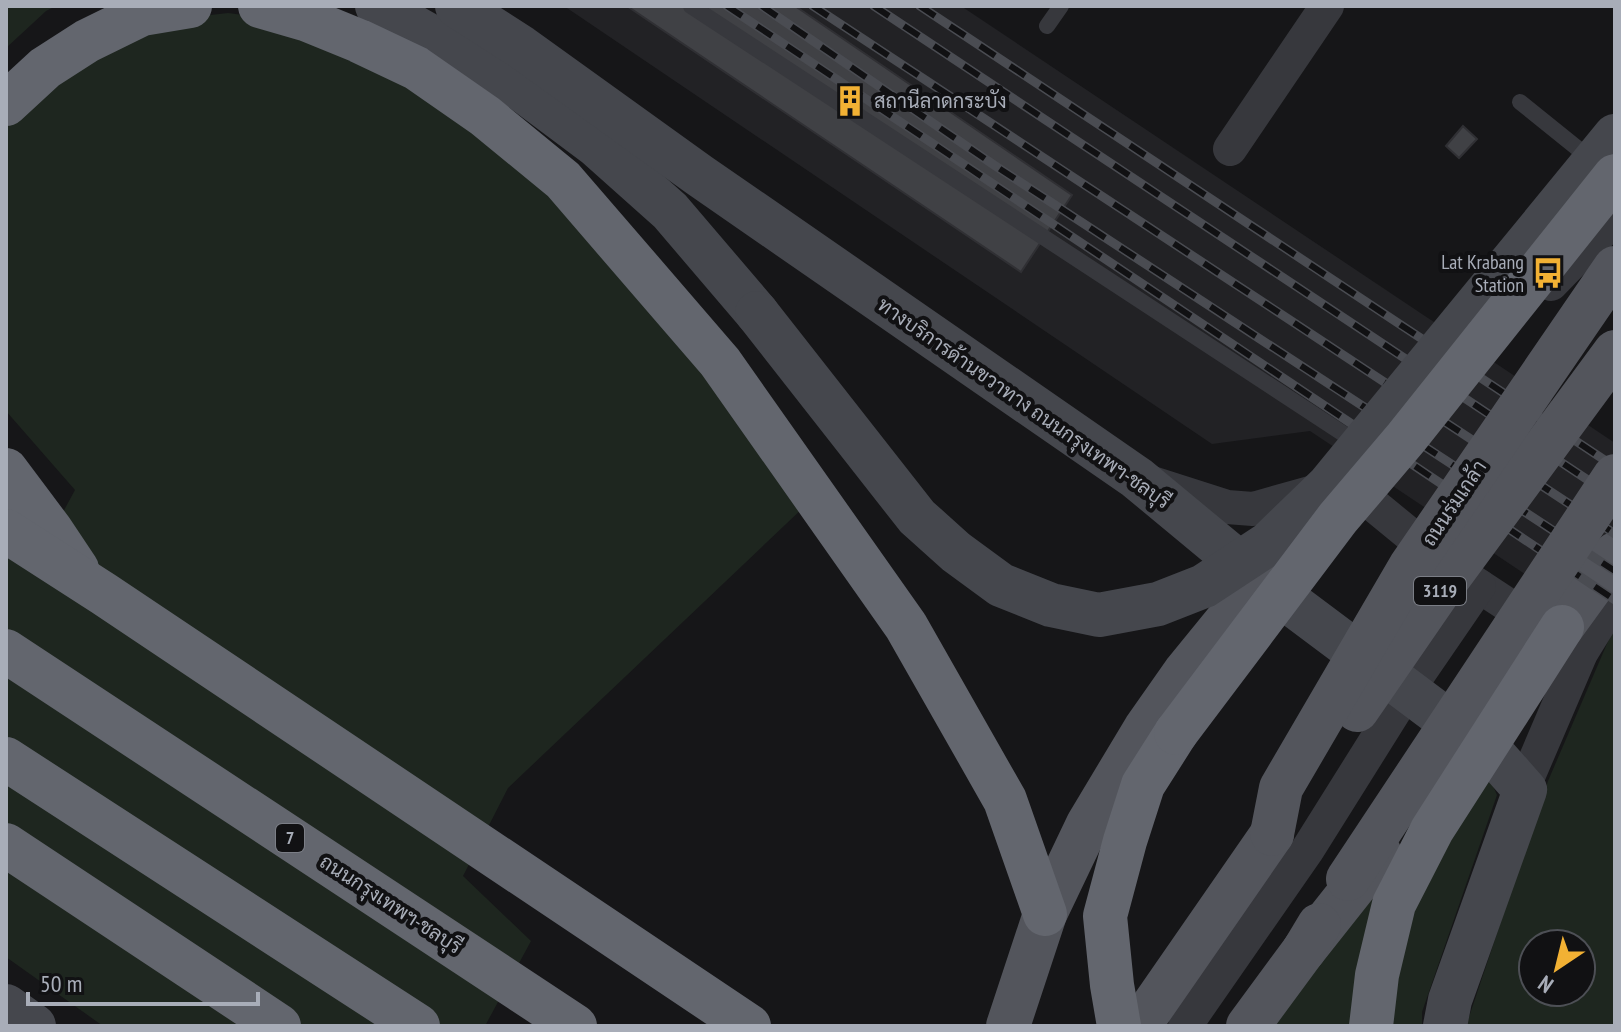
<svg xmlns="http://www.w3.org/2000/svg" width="1621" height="1032" viewBox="0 0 1621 1032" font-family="'PT Sans Narrow',Sarabun,sans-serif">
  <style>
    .built { fill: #222225 }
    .green { fill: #1e261f; fill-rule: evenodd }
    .building { fill: #404145; stroke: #303034; stroke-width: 2 }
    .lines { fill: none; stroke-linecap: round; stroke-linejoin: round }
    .service { stroke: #37383d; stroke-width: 16 }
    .minor { stroke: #37383d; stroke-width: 34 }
    .secondary { stroke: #45474d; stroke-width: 44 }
    .primary { stroke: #53555c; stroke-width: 44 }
    .motorway { stroke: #63666e; stroke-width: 44 }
    .rail-casing { stroke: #4a4c52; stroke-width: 9 }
    .rail { stroke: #111113; stroke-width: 6; stroke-dasharray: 18; stroke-linecap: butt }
    .secondary-bridge { stroke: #45474d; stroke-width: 44 }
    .primary-bridge { stroke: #53555c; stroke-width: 44 }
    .motorway-bridge { stroke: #63666e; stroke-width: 44 }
    .labels { text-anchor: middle; stroke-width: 8; stroke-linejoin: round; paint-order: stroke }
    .shield { fill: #111113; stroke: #7b7e86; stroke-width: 2 }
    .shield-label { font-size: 18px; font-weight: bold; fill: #a8adb8 }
    .poi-label { font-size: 20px; fill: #a8adb8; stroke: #111113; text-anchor: start }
    .street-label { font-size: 20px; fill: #a8adb8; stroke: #111113 }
  </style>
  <rect width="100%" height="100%" fill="#161618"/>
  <polygon class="built" points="564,6 961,6 1615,443 1615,634 1310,431 1212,444"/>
  <g class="green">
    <polygon points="6,6 56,6 46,11 6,48"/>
    <polygon points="228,13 274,19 415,80 582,216 805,506 508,788 463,876 531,941 485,1026 103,1026 6,957 6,555 31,571 75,490 6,411 6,125 25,99 158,21"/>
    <path d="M1612,632L1615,634V1026H1466L1548,781ZM1533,944H1581V992H1533Z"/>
    <polygon points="1484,766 1497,795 1422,1012 1422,1026 1260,1026"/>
  </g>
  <g class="building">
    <polygon points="627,6 795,6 1072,195 1021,272"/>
    <polygon points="1463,126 1477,139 1459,158 1446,146"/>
  </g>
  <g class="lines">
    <g class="service">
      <polyline points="691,6 1359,444"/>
      <polyline points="1047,26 1061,6"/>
      <polyline points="1520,102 1592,160"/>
    </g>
    <g class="minor">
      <polyline points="1230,149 1327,6"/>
      <polyline points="1551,284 1615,218"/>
      <polyline points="1152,483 1227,507 1253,509 1324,489"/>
      <polyline points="1348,484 1431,552 1479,586 1581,653"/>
      <polyline points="1525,790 1527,779 1581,653 1615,598"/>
      <polyline points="1185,1026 1308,849 1407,691 1479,586"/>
    </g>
    <g class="secondary">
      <polyline points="377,6 513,83 596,145 670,211 757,313"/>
      <polyline points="457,6 521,47 699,175 1137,478 1260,580 1495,756 1525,790 1450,1000 1445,1026"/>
      <polyline points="6,1006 34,1026"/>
    </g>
    <g class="primary">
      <polyline points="1562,627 1615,554"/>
      <polyline points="1304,950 1380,854"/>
      <polyline points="1008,1026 1045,914 1088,824 1145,729 1185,672 1260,580"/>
      <polyline points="1139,1026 1272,834"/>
      <polyline points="1248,1026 1304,950 1319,925"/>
    </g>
    <g class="motorway">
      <polyline points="260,6 305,19 359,41 416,68 485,116 563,180 720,362 906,626 1005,800 1045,914"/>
      <polyline points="6,104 45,68 87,41 142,14 190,6"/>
      <polyline points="6,470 51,530 77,569"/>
      <polyline points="6,531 104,594 749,1026"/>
      <polyline points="6,651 575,1026"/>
      <polyline points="6,759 418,1026"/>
      <polyline points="6,845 279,1026"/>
      <polyline points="1119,1026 1112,985 1105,916 1125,841 1143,785 1176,733"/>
    </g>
    <defs>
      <g id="rail">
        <polyline points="727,6 1615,600"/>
        <polyline points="762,6 994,165 1615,571"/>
        <polyline points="813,6 1615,534"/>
        <polyline points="874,6 1615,498"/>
        <polyline points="920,6 1615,467"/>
      </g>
    </defs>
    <use href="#rail" class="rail-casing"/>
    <use href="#rail" class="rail"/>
    <polyline class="secondary-bridge" points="757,313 917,517 956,552 1001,585 1051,605 1099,615 1158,604 1204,586 1268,544 1329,485 1615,136"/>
    <g class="primary-bridge">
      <polyline points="1357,710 1439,591 1615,352"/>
      <polyline points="1272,834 1281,788 1410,567 1615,268"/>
      <polyline points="1348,879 1615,476"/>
    </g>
    <g class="motorway-bridge">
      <polyline points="1176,733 1338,518 1406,438 1615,176"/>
      <polyline points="1371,1026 1377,975 1394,904 1432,830 1562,627"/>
    </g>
  </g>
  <defs>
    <symbol id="building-bare" viewBox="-9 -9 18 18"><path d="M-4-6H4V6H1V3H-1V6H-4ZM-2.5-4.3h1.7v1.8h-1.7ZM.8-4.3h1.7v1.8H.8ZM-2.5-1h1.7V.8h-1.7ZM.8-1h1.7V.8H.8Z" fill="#f2b134" stroke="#111113" stroke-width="2.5" paint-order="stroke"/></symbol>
    <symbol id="bus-bare" viewBox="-9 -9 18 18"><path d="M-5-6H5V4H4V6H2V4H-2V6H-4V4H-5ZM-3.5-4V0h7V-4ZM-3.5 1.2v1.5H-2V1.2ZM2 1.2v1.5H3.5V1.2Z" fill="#f2b134" stroke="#111113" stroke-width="2.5" paint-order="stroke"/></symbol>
  </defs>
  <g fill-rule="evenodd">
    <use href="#building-bare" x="828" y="79" width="44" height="44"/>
    <use href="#bus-bare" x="1526" y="251" width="44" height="44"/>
  </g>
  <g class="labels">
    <g class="shield">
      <rect x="1414" y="577" width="52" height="28" rx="6"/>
      <rect x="276" y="824" width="28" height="28" rx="6"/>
    </g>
    <g class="shield-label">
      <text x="1440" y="597">3119</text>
      <text x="290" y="844">7</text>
    </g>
    <g class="poi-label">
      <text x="874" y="108">สถานีลาดกระบัง</text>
      <text x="1524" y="269" text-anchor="end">Lat Krabang<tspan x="1524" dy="23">Station</tspan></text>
    </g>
    <g class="street-label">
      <text transform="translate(1024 403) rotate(35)" y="7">ทางบริการด้านขวาทาง ถนนกรุงเทพฯ-ชลบุรี</text>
      <text transform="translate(1454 503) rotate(-56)" y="7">ถนนร่มเกล้า</text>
      <text transform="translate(391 904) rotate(33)" y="7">ถนนกรุงเทพฯ-ชลบุรี</text>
    </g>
  </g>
  <rect width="1621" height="1032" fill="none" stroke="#a8adb8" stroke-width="16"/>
  <g transform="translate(1557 968) rotate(215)"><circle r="38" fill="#111113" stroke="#4d4f55" stroke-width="2"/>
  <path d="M0-6L14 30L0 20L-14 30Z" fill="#f2b134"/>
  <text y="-12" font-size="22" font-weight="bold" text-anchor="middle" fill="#a8adb8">N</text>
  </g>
  <path d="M28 992v12h230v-12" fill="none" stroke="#a8adb8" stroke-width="4"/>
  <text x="40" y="992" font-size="24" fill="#a8adb8" stroke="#111113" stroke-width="6" paint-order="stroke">50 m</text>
</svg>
